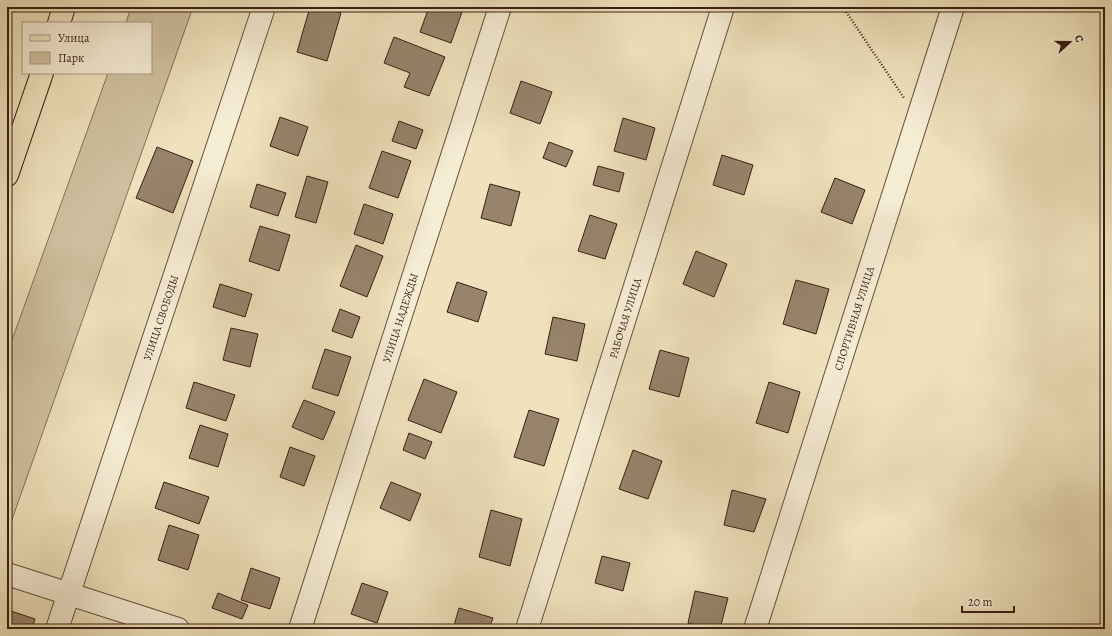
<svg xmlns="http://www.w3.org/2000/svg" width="1112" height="636" viewBox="0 0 1112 636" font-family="Alegreya,serif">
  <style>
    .green { fill: #d0c1a0; stroke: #85705a }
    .building { fill: #98846c; stroke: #3a1e14 }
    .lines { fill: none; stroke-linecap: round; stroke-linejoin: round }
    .minor-casing { stroke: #674f3e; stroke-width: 24 }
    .major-casing { stroke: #3a1e14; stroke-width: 24 }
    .path { stroke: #3a1e14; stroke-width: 2.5; stroke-dasharray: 1 2; stroke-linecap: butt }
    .minor { stroke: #f5ecd4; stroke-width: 22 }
    .major { stroke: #efe2bd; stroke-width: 22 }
    .labels { text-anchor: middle; stroke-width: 3.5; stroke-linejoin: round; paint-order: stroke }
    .street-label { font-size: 11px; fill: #3a1e14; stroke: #f5ecd4 }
  </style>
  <rect width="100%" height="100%" fill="#efe2bd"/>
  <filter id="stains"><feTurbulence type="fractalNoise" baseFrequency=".005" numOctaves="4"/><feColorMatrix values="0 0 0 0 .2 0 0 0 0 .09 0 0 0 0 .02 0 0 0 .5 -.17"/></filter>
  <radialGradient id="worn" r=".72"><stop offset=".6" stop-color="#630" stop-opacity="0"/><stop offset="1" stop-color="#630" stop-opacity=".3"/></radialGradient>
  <polygon class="green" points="131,7 193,7 9,528 7,528 7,354 108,73 151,73 151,23 126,23"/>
  <g class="building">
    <polygon points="310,7 320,7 341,13 327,61 297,52"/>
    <polygon points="429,7 456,7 463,9 451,43 420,32"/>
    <polygon points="394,37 445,57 429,96 404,87 410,73 384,63"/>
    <polygon points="521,81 552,92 540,124 510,113"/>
    <polygon points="280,117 308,127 298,156 270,146"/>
    <polygon points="623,118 655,128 646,160 614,151"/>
    <polygon points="399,121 423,130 416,149 392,141"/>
    <polygon points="549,142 573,151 566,167 543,158"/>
    <polygon points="157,147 193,161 173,213 136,198"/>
    <polygon points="382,151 411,161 398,198 369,188"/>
    <polygon points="722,155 753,165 744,195 713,185"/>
    <polygon points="598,166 624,173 619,192 593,185"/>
    <polygon points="307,176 328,182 316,223 295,217"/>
    <polygon points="835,178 865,190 852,224 821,212"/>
    <polygon points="257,184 286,193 278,216 250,207"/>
    <polygon points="490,184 520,192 511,226 481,218"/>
    <polygon points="364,204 393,214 383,244 354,234"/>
    <polygon points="590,215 617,224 605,259 578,251"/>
    <polygon points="260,226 290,235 279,271 249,261"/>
    <polygon points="356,245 383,256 367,297 340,286"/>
    <polygon points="696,251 727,264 714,297 683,284"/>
    <polygon points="796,280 829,289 816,334 783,324"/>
    <polygon points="457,282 487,292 478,322 447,312"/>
    <polygon points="220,284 252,294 245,317 213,307"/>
    <polygon points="340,309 360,317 352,338 332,331"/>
    <polygon points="553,317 585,324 577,361 545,354"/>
    <polygon points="231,328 258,334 250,367 223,360"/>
    <polygon points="325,349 351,357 338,396 312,388"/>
    <polygon points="660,350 689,358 679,397 649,389"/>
    <polygon points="424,379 457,392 441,433 408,420"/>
    <polygon points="194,382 235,395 226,421 186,408"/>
    <polygon points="769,382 800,392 788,433 756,423"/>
    <polygon points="304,400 335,412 323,440 292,427"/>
    <polygon points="529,410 559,419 544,466 514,457"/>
    <polygon points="200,425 228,434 218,467 189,458"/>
    <polygon points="409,433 432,442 425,459 403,450"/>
    <polygon points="290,447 315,456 304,486 280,477"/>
    <polygon points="633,450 662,461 648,499 619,489"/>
    <polygon points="164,482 209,497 199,524 155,508"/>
    <polygon points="391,482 421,494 410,521 380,508"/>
    <polygon points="732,490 766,499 754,532 724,525"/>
    <polygon points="491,510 522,519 510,566 479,557"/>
    <polygon points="169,525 199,535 188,570 158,560"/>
    <polygon points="602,556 630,563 623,591 595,583"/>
    <polygon points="251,568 280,578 270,609 241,600"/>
    <polygon points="362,583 388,592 377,623 351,614"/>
    <polygon points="695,591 728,598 720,629 710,629 688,623"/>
    <polygon points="218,593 248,605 242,619 212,608"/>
    <polygon points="459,608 493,618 489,629 453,629"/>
    <polygon points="11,611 35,619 32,629 7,629"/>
  </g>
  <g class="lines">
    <defs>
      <g id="minor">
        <polyline points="7,574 178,629"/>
        <path id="s1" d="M57,629L264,7"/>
        <path id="s2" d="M300,629L500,7"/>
        <path id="s3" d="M527,629L723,7"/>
        <path id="s4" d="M755,629L953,7"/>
      </g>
      <g id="major">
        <polyline points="59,23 64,7"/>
        <polyline points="7,175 42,73"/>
      </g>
    </defs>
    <use href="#minor" class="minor-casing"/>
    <use href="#major" class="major-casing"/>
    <polyline class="path" points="843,7 904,98"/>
    <use href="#minor" class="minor"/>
    <use href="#major" class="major"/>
  </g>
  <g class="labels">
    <g class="street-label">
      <text dy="4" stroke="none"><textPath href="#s1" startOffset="328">УЛИЦА СВОБОДЫ</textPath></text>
      <text dy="4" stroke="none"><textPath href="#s2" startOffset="327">УЛИЦА НАДЕЖДЫ</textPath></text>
      <text dy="4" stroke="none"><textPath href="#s3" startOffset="326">РАБОЧАЯ УЛИЦА</textPath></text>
      <text dy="4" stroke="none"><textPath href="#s4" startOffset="326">СПОРТИВНАЯ УЛИЦА</textPath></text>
    </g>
  </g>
  <rect width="1112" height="636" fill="none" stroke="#efe2bd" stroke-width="24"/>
  <rect x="8" y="8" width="1096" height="620" fill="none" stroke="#3a1e14" stroke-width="2"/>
  <rect x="12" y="12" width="1088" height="612" fill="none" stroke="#3a1e14"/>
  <rect x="22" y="22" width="130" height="52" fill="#f5ecd4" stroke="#aa9a87"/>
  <rect x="30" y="35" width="20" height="6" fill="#efe2bd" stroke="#aa9a87"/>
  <text x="58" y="42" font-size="12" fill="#3a1e14">Улица</text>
  <rect x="30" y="52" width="20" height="12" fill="#d0c1a0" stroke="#aa9a87"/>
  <text x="58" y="62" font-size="12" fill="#3a1e14">Парк</text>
  <g transform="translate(1070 42) rotate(69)" stroke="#f5ecd4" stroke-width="3" paint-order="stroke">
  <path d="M0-3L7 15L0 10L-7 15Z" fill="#3a1e14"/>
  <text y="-6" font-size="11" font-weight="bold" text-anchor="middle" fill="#3a1e14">С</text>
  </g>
  <path d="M962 606v6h52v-6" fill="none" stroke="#3a1e14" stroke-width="2"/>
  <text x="968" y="606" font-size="12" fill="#3a1e14" stroke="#f5ecd4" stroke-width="3" paint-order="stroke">20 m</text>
  <rect width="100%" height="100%" filter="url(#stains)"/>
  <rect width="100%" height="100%" fill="url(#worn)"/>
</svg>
